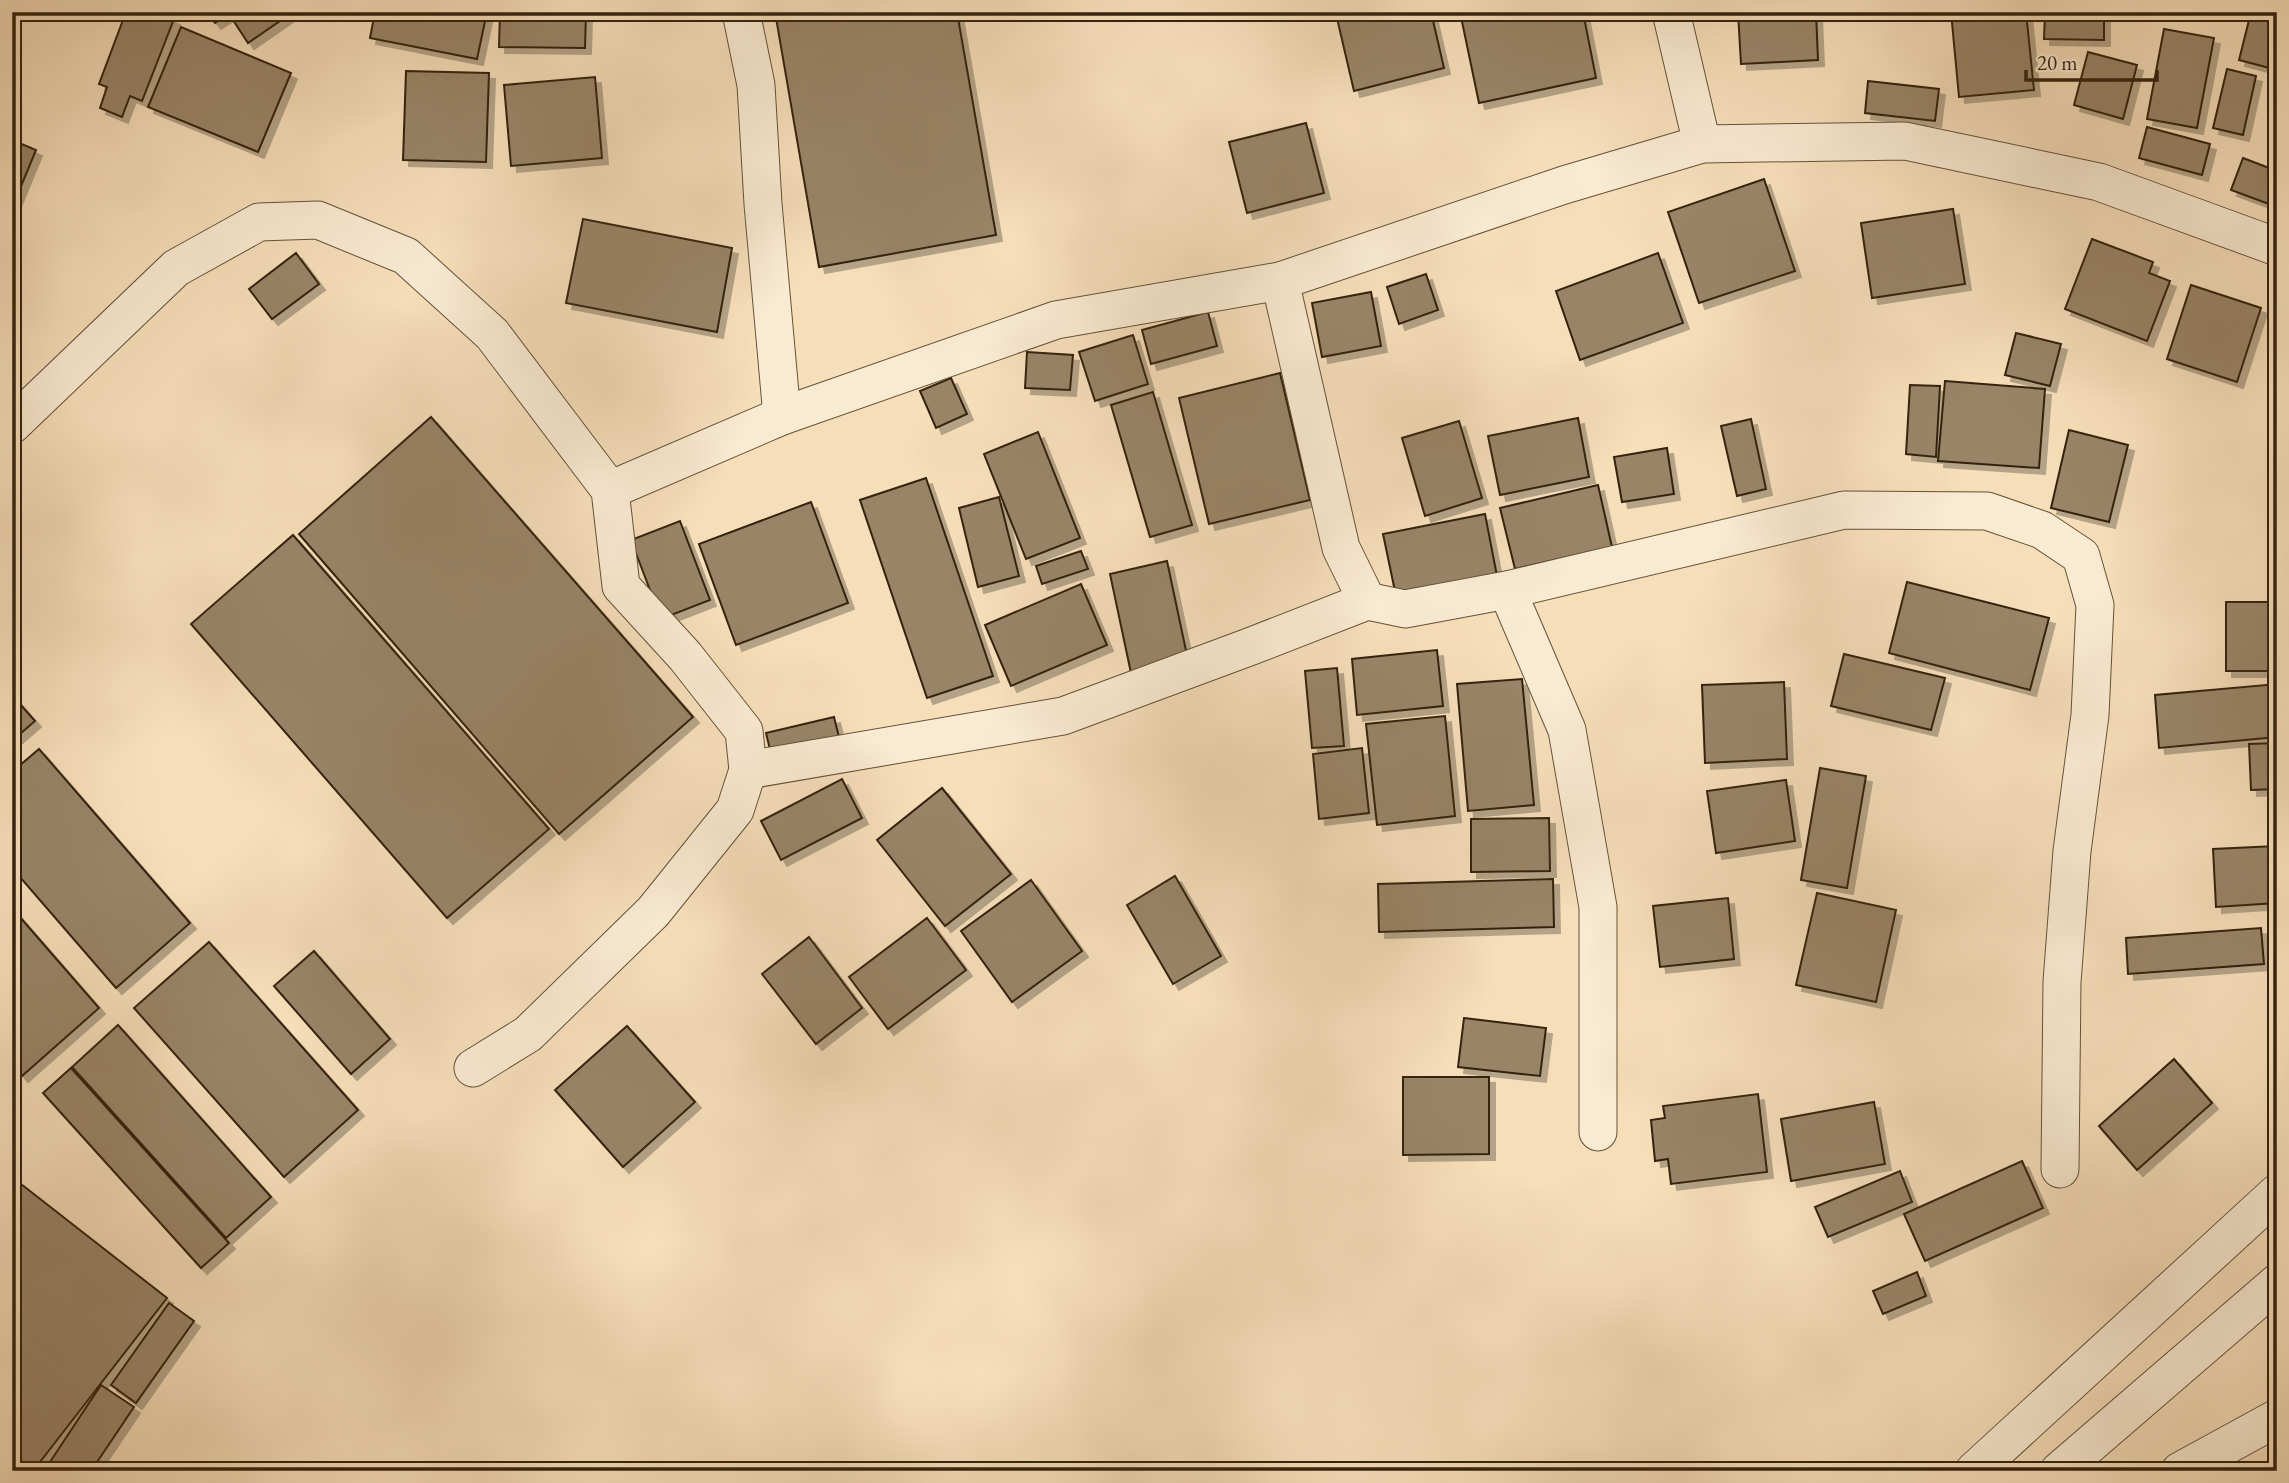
<svg xmlns="http://www.w3.org/2000/svg" width="2289" height="1483" viewBox="0 0 2289 1483" font-family="'EB Garamond',serif">
  <style>
    .building { fill: #998467; stroke: #34230f; stroke-width: 2; filter: url(#shadow) }
    .lines { fill: none; stroke-linecap: round; stroke-linejoin: round }
    .minor-casing { stroke: #64523a; stroke-width: 39 }
    .minor { stroke: #f9ead2; stroke-width: 37 }
  </style>
  <defs>
    <filter id="shadow"><feDropShadow dx="6" dy="6" stdDeviation="0" flood-color="#0004"/></filter>
  </defs>
  <rect width="100%" height="100%" fill="#f6deb9"/>
  <filter id="stains"><feTurbulence type="fractalNoise" baseFrequency=".00286" numOctaves="4"/><feColorMatrix values="0 0 0 0 .2 0 0 0 0 .09 0 0 0 0 .02 0 0 0 .5 -.17"/></filter>
  <radialGradient id="worn" r=".72"><stop offset=".6" stop-color="#630" stop-opacity="0"/><stop offset="1" stop-color="#630" stop-opacity=".3"/></radialGradient>
  <g class="building">
    <polygon points="126,12 158,12 174,19 142,101 130,96 122,117 100,108 107,87 99,84"/>
    <polygon points="207,12 293,12 248,43 229,14 215,23"/>
    <polygon points="375,12 487,12 477,59 370,38"/>
    <polygon points="500,12 586,12 585,48 499,47"/>
    <polygon points="775,12 957,12 996,235 819,267"/>
    <polygon points="1344,12 1431,12 1444,68 1354,91 1336,14"/>
    <polygon points="1460,12 1583,12 1596,78 1479,103"/>
    <polygon points="1738,12 1816,12 1818,60 1741,64"/>
    <polygon points="1951,12 2026,12 2034,90 1959,97"/>
    <polygon points="2045,12 2104,12 2104,40 2044,39"/>
    <polygon points="2251,12 2277,12 2277,70 2239,60"/>
    <polygon points="181,27 291,73 258,152 148,107"/>
    <polygon points="2164,29 2214,38 2197,128 2147,119"/>
    <polygon points="2088,52 2137,65 2123,119 2074,105"/>
    <polygon points="2227,69 2256,76 2243,135 2213,128"/>
    <polygon points="406,71 489,73 486,162 403,160"/>
    <polygon points="595,77 602,158 511,166 504,85"/>
    <polygon points="1868,81 1939,89 1935,121 1865,113"/>
    <polygon points="1306,123 1324,193 1247,213 1229,142"/>
    <polygon points="2147,127 2210,144 2202,175 2139,158"/>
    <polygon points="12,140 36,150 12,208"/>
    <polygon points="2243,158 2277,171 2277,207 2231,190"/>
    <polygon points="1764,179 1795,271 1699,303 1668,212"/>
    <polygon points="1953,209 1965,284 1872,298 1861,223"/>
    <polygon points="583,219 732,248 717,332 566,303"/>
    <polygon points="2092,239 2153,262 2149,273 2170,281 2147,341 2065,309"/>
    <polygon points="296,253 319,284 272,319 249,289"/>
    <polygon points="1658,253 1683,323 1580,360 1556,291"/>
    <polygon points="1426,274 1438,310 1399,324 1387,287"/>
    <polygon points="2191,285 2261,308 2237,382 2167,359"/>
    <polygon points="1371,292 1381,346 1322,357 1312,303"/>
    <polygon points="1208,312 1217,346 1151,364 1142,330"/>
    <polygon points="2016,333 2061,344 2050,386 2005,375"/>
    <polygon points="1133,335 1148,384 1095,401 1079,352"/>
    <polygon points="1027,352 1073,355 1070,390 1025,388"/>
    <polygon points="1280,373 1310,500 1209,524 1179,398"/>
    <polygon points="951,378 967,414 936,428 920,391"/>
    <polygon points="1945,381 2045,389 2039,468 1938,461"/>
    <polygon points="1910,385 1940,386 1936,457 1906,454"/>
    <polygon points="1153,392 1192,525 1150,537 1111,405"/>
    <polygon points="431,417 693,717 559,834 299,534"/>
    <polygon points="1578,418 1589,477 1500,495 1488,436"/>
    <polygon points="1751,419 1766,489 1737,496 1721,426"/>
    <polygon points="1459,421 1482,498 1425,516 1402,438"/>
    <polygon points="2069,430 2128,445 2109,522 2051,508"/>
    <polygon points="1038,432 1080,538 1026,559 984,454"/>
    <polygon points="1667,448 1674,494 1622,502 1614,457"/>
    <polygon points="926,478 993,676 927,698 860,500"/>
    <polygon points="1598,485 1612,547 1515,569 1500,508"/>
    <polygon points="999,497 1019,576 978,587 959,508"/>
    <polygon points="811,502 848,603 736,645 699,544"/>
    <polygon points="1485,514 1497,576 1396,596 1383,534"/>
    <polygon points="680,521 710,600 661,619 631,540"/>
    <polygon points="293,535 549,829 447,918 191,624"/>
    <polygon points="1081,551 1088,569 1042,584 1036,566"/>
    <polygon points="1167,561 1188,660 1131,673 1110,574"/>
    <polygon points="1907,582 2049,618 2030,690 1889,653"/>
    <polygon points="1081,584 1107,645 1011,686 985,625"/>
    <rect x="2226" y="602" width="51" height="69"/>
    <polygon points="1437,650 1443,706 1357,715 1352,659"/>
    <polygon points="1844,654 1945,678 1931,730 1831,706"/>
    <polygon points="1337,668 1344,746 1312,748 1305,671"/>
    <polygon points="1522,679 1534,805 1468,811 1457,684"/>
    <polygon points="1784,682 1787,759 1705,763 1702,685"/>
    <polygon points="2277,684 2277,737 2159,748 2155,695"/>
    <polygon points="12,695 35,721 12,741"/>
    <polygon points="1445,716 1455,816 1377,825 1366,724"/>
    <polygon points="834,717 841,745 773,762 766,733"/>
    <polygon points="2277,743 2277,789 2251,790 2249,744"/>
    <polygon points="1362,748 1369,813 1319,819 1313,754"/>
    <polygon points="39,749 190,923 116,988 12,868 12,772"/>
    <polygon points="1820,768 1866,776 1847,888 1801,880"/>
    <polygon points="842,779 862,818 781,860 761,821"/>
    <polygon points="1786,780 1795,841 1716,853 1707,791"/>
    <polygon points="942,788 1011,874 945,926 877,840"/>
    <polygon points="1549,818 1550,871 1471,872 1471,819"/>
    <polygon points="2276,846 2277,903 2216,907 2213,849"/>
    <polygon points="1175,876 1221,956 1173,984 1127,905"/>
    <polygon points="1553,879 1554,927 1379,932 1378,884"/>
    <polygon points="1031,880 1082,951 1012,1002 961,931"/>
    <polygon points="1817,893 1896,910 1876,1002 1796,985"/>
    <polygon points="1728,898 1734,959 1660,967 1653,906"/>
    <polygon points="12,908 99,1008 22,1076 12,1064"/>
    <polygon points="927,918 966,970 888,1029 849,977"/>
    <polygon points="2261,928 2264,964 2128,974 2126,938"/>
    <polygon points="809,937 862,1008 816,1044 762,974"/>
    <polygon points="209,942 358,1110 284,1177 134,1008"/>
    <polygon points="314,951 390,1039 351,1074 274,986"/>
    <polygon points="1464,1018 1546,1028 1540,1076 1458,1067"/>
    <polygon points="118,1025 271,1197 226,1238 72,1067"/>
    <polygon points="627,1026 695,1102 623,1167 555,1090"/>
    <polygon points="2174,1059 2212,1103 2137,1170 2099,1126"/>
    <polygon points="71,1068 229,1243 201,1268 43,1093"/>
    <polygon points="1403,1077 1489,1077 1489,1154 1403,1155"/>
    <polygon points="1758,1094 1767,1172 1671,1184 1668,1159 1655,1161 1651,1120 1665,1118 1663,1106"/>
    <polygon points="1874,1102 1885,1164 1791,1181 1781,1119"/>
    <polygon points="2022,1161 2043,1208 1925,1261 1904,1214"/>
    <polygon points="1900,1171 1912,1202 1828,1237 1815,1207"/>
    <polygon points="12,1177 167,1298 33,1471 12,1471"/>
    <polygon points="1917,1272 1926,1296 1883,1314 1873,1291"/>
    <polygon points="169,1303 194,1321 136,1403 111,1385"/>
    <polygon points="101,1385 134,1407 91,1471 44,1471"/>
    <polygon points="2271,1461 2277,1466 2277,1471 2263,1471"/>
  </g>
  <g class="lines">
    <defs>
      <g id="minor">
        <polyline points="741,12 756,85 763,204 782,416"/>
        <polyline points="1671,12 1702,144"/>
        <polyline points="1280,281 1341,548 1367,601 1405,609 1507,590 1844,510 1987,511 2042,530 2081,556 2095,605 2090,715 2072,851 2062,982 2060,1169"/>
        <polyline points="12,425 176,268 259,222 318,220 406,256 492,334 610,490 621,586 685,656 744,731 748,770 735,810 653,912 528,1034 473,1068"/>
        <polyline points="610,490 782,416 1056,320 1280,281 1564,185 1702,144 1905,141 2099,182 2277,247"/>
        <polyline points="1507,590 1567,730 1598,907 1598,1132"/>
        <polyline points="748,770 1063,716 1249,647 1367,601"/>
        <polyline points="1974,1471 2277,1193"/>
        <polyline points="2059,1471 2277,1283"/>
        <polyline points="2180,1471 2277,1418"/>
      </g>
    </defs>
    <use href="#minor" class="minor-casing"/>
    <use href="#minor" class="minor"/>
  </g>
  <rect width="2289" height="1483" fill="none" stroke="#f6deb9" stroke-width="42"/>
  <rect x="14" y="14" width="2261" height="1455" fill="none" stroke="#34230f" stroke-width="3.5"/>
  <rect x="21" y="21" width="2247" height="1441" fill="none" stroke="#34230f" stroke-width="2"/>
  <path d="M2026 70v10h131v-10" fill="none" stroke="#34230f" stroke-width="3.5"/>
  <text x="2037" y="70" font-size="21" fill="#34230f" stroke="#f9ead2" stroke-width="5" paint-order="stroke">20 m</text>
  <rect width="100%" height="100%" filter="url(#stains)"/>
  <rect width="100%" height="100%" fill="url(#worn)"/>
</svg>
